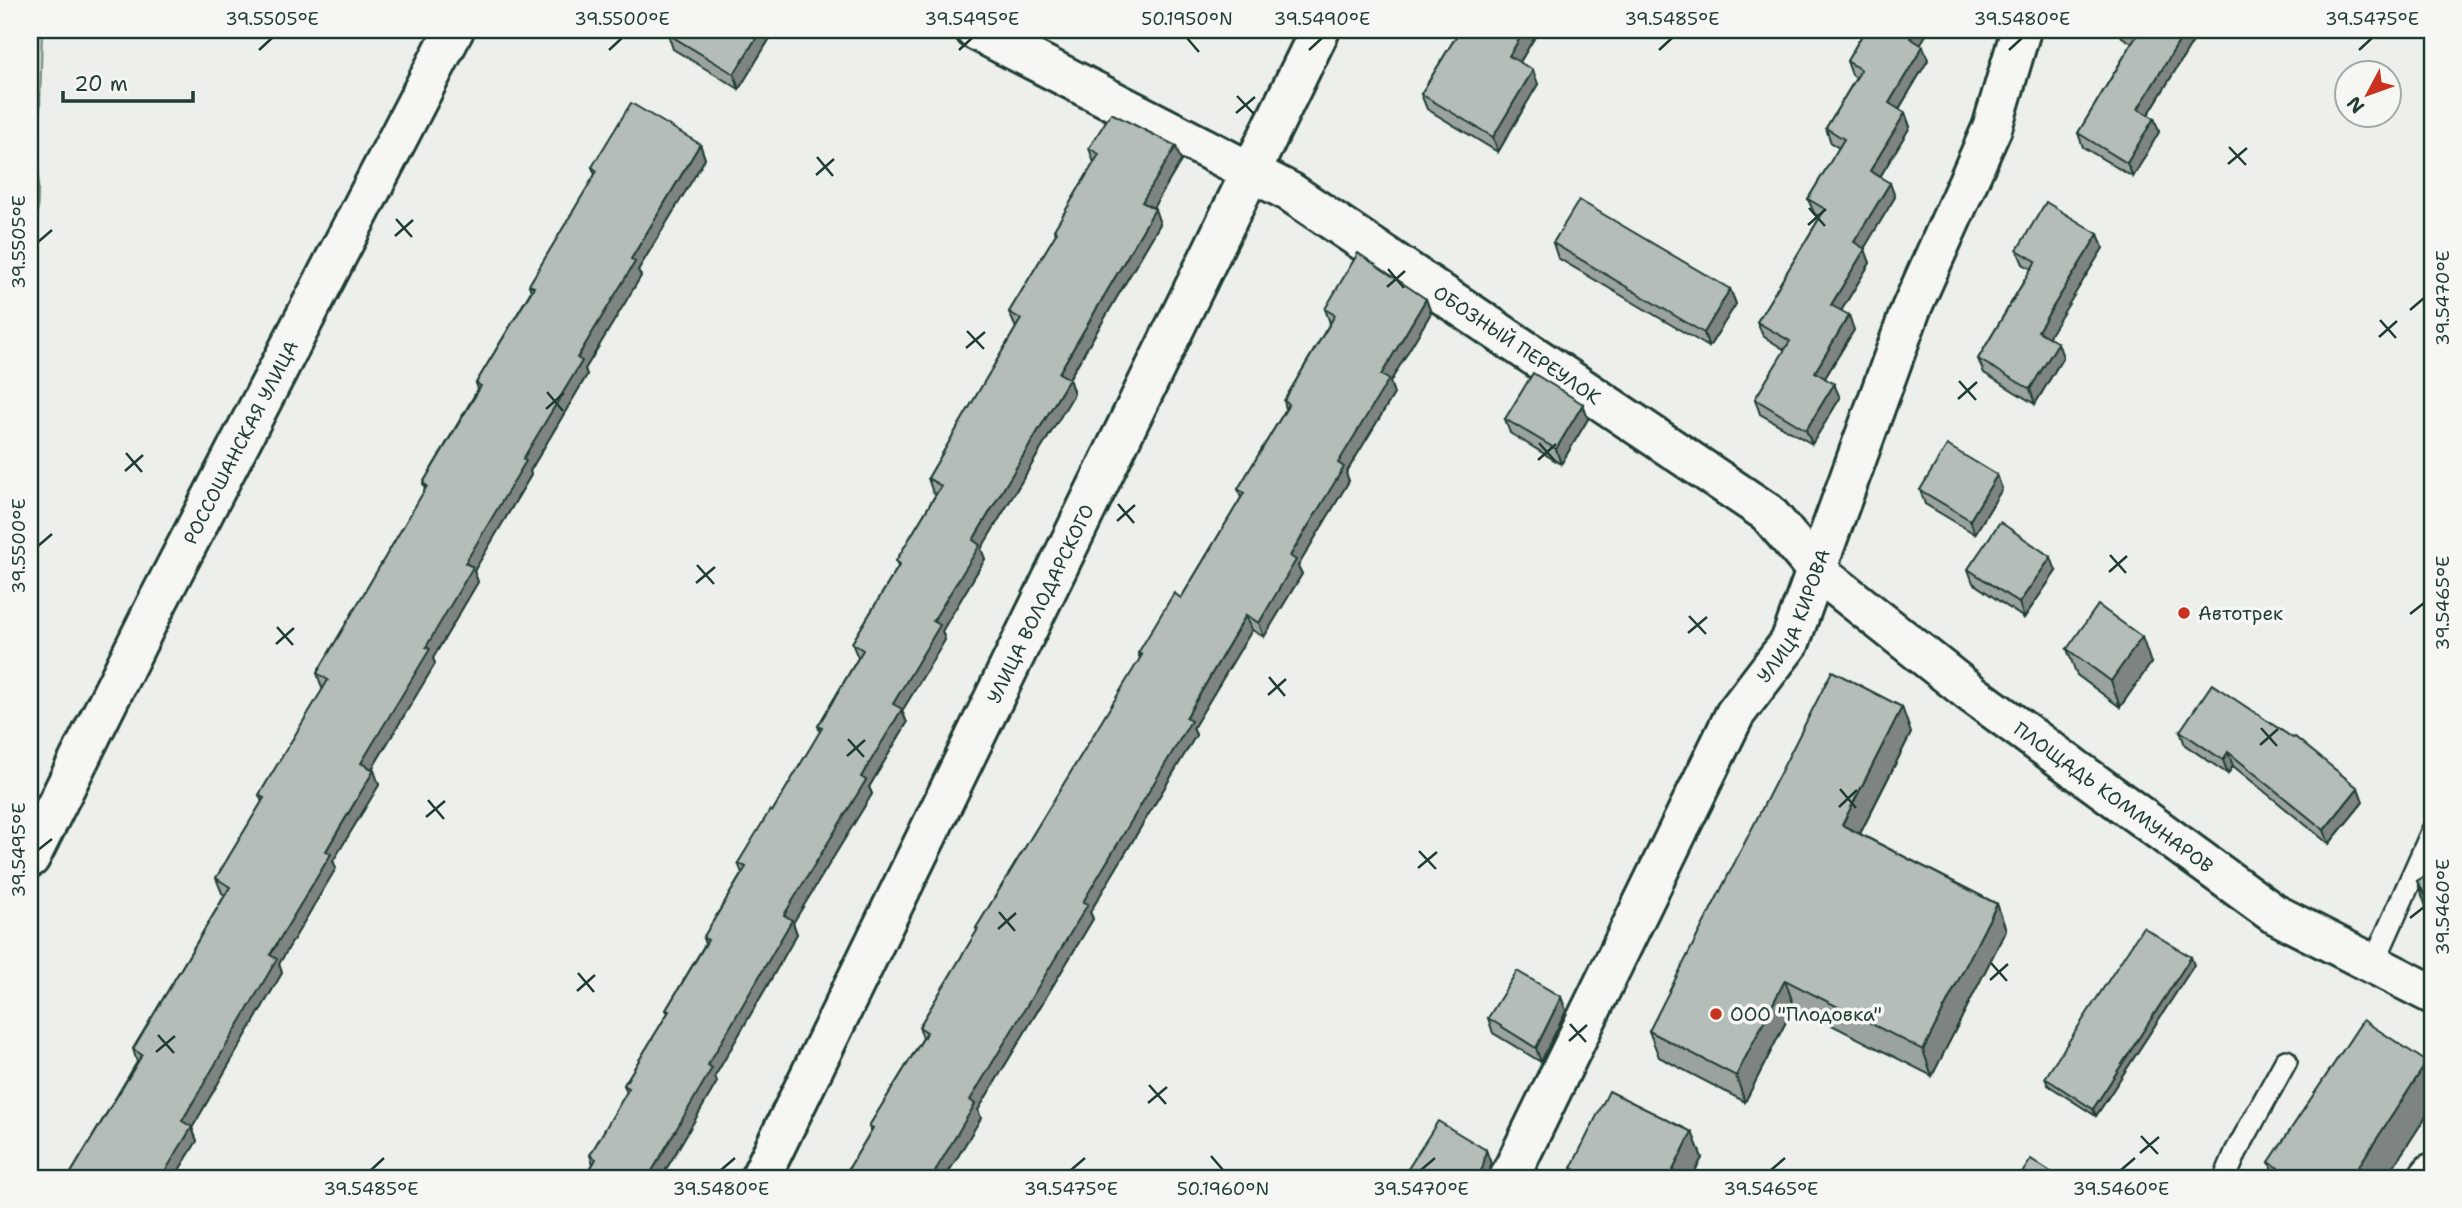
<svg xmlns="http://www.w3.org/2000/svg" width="2462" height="1208" viewBox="0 0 2462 1208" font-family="'Shantell Sans',sans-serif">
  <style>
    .green { fill: #cbd2cc; stroke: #758880; stroke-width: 2 }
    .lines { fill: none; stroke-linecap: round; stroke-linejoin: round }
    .lane-casing { stroke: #1f3d34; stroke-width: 26 }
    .street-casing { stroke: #1f3d34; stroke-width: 44 }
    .secondary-casing { stroke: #1f3d34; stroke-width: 44 }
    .lane { stroke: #f6f6f2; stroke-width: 21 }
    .street { stroke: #f6f6f2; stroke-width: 38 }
    .secondary { stroke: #f6f6f2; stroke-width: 38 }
    .wall { fill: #9ba39e; stroke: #1f3d34; stroke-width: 2 }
    .shaded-wall { fill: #7e8481; stroke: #1f3d34; stroke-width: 2 }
    .building { fill: #b4bdb8; stroke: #1f3d34; stroke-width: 2 }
    .ticks { fill: none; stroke: #1f3d34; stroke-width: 2.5 }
    .poi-dot { fill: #c8321e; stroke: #f6f6f2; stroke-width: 2.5 }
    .labels { text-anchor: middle; stroke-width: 7; stroke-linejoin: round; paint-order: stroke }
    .street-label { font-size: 19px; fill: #1f3d34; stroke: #f6f6f2 }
    .poi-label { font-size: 19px; fill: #1f3d34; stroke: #f6f6f2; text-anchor: start }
    .neatline { fill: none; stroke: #1f3d34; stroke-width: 2.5 }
    .ticks-label { font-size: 18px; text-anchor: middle; fill: #1f3d34 }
  </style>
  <rect width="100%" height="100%" fill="#edefea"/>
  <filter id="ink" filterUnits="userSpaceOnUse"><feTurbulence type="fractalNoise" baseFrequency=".0143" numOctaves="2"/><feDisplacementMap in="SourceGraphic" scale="14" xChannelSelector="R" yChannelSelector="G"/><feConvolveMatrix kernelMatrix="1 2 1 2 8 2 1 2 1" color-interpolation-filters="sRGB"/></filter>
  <g filter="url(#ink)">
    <polygon class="green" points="30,30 42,30 30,510"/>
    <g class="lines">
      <defs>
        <g id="lane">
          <polyline points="2373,964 2432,832"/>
          <polyline points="2225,1178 2236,1152 2286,1061"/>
        </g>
        <g id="street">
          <path id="s1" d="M975,30L1290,192L1768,513L1816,570L1971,693L2273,913L2432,994"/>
          <path id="s2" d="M30,858L158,601L454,30"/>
          <path id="s3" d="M760,1178L1320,30"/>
          <path id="s4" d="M1509,1178L1735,714L1790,642L1911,309L1992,128L2021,30"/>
        </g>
        <polyline id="secondary" points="2428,1178 2432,1173"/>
      </defs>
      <use href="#lane" class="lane-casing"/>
      <use href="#street" class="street-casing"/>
      <use href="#secondary" class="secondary-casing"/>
      <use href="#lane" class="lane"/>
      <use href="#street" class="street"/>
      <use href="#secondary" class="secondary"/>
    </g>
    <g class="wall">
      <polygon points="775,30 739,89 673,49 668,34"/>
      <polygon points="1460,30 1539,30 1520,62 1538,84 1498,152 1427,109 1421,94"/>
      <polygon points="1865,30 1929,30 1920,44 1928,60 1899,109 1905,113 1910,127 1880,177 1895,197 1864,248 1870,263 1841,311 1854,330 1825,378 1840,398 1812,444 1760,414 1755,399 1785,350 1763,336 1757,322 1820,217 1814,213 1808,199 1839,148 1831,143 1826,128 1856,78 1852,75 1847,61"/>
      <polygon points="2119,30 2200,30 2148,115 2154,118 2159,132 2133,177 2083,147 2078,133 2132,43 2122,37"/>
      <polygon points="700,144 705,159 638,270 641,276 585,369 587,375 530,471 531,475 474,571 478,582 433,658 435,664 372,769 379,785 333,861 336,868 279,964 282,973 192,1128 197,1141 174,1178 68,1178 137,1062 133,1049 225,895 222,893 216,878 262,802 259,795 324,688 322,688 317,673 425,490 423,483 478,389 476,383 531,291 529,285 595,175 592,167"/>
      <polygon points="1089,148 1181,161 1153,208 1160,224 1069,379 1074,394 981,549 985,559 942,631 945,640 902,711 907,723 869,787 872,794 793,923 797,934 715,1076 717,1082 661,1178 585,1178 593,1164 590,1155 627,1093 624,1085 668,1013 666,1010 705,944 703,938 742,873 738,863 772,812 820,732 818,726 858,658 852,643 898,567 896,561 936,494 933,493 928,478 1016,328 1009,312 1056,234 1054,230 1094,163"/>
      <polygon points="2098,234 2103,248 2048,337 2063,357 2035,404 1984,373 1978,359 2031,269 2023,264 2017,250"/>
      <polygon points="1553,243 1730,289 1736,304 1709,347 1558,258"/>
      <polygon points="1426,299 1431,313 1390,382 1394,394 1346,473 1349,481 1298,566 1302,574 1264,637 1252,630 1193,728 1196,735 1090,912 1093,919 978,1110 981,1118 945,1178 843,1178 871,1131 869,1126 923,1038 919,1027 977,931 976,928 1140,659 1138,653 1181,598 1241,498 1238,489 1286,409 1284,401 1330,323 1325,309"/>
      <polygon points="1505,419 1588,419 1561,464 1510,433"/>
      <polygon points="1997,475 2002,489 1975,534 1925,504 1920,490"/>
      <polygon points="1968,569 2056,571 2024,618 1973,583"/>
      <polygon points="2067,649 2151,663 2120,707 2077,675"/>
      <polygon points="2180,731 2358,788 2363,802 2329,844 2233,766 2228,774 2185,745"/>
      <polygon points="1911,733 1860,834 1997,904 2006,930 1932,1076 1794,1006 1745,1102 1659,1057 1649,1031"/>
      <polygon points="2432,872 2432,920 2429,915 2417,881"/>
      <polygon points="2194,965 2096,1116 2048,1085 2045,1078"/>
      <polygon points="1561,997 1566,1011 1541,1062 1493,1033 1488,1018"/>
      <polygon points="2427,1062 2432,1076 2432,1107 2386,1178 2275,1178 2269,1162"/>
      <polygon points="1692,1132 1702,1158 1691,1178 1575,1178 1571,1168"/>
      <polygon points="1486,1150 1491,1164 1489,1178 1411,1178 1408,1169"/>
    </g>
    <g class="shaded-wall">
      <polygon points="761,30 775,30 739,89 734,74"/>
      <polygon points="1525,30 1539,30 1515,70 1509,56"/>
      <polygon points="1915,30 1929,30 1915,53 1910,38"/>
      <polygon points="2186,30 2200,30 2143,123 2138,109"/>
      <polygon points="1923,46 1928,60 1894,117 1889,103"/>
      <polygon points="1533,70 1538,84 1498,152 1493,137"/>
      <polygon points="1905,113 1910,127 1875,185 1870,171"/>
      <polygon points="2154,118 2159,132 2133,177 2127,163"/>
      <polygon points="700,144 705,159 638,270 641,276 585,369 587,375 530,471 531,475 474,571 478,582 433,658 435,664 367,777 361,763 426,647 465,563 523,459 631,259"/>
      <polygon points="1176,146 1181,161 1148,216 1142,202"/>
      <polygon points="1890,183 1895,197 1859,257 1854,242"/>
      <polygon points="1155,209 1160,224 1064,387 1059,373"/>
      <polygon points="2098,234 2103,248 2043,346 2038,331"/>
      <polygon points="1865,249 1870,263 1836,319 1831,305"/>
      <polygon points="1730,289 1736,304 1709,347 1704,333"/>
      <polygon points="1426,299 1431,313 1390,382 1394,394 1346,473 1349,481 1298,566 1302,574 1264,637 1259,623 1290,556 1338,463 1381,375"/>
      <polygon points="1849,315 1854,330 1820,386 1815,372"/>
      <polygon points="2058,343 2063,357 2035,404 2030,389"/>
      <polygon points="1069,379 1074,394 981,549 985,559 942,631 945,640 902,711 907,723 869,787 872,794 793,923 797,934 715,1076 717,1082 661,1178 648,1178 708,1065 784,915 861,777 893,704 973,540"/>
      <polygon points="1834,384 1840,398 1812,444 1806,430"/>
      <polygon points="1583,404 1588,419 1561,464 1556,449"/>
      <polygon points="1997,475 2002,489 1975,534 1970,520"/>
      <polygon points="2051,557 2056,571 2024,618 2019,603"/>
      <polygon points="1246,615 1252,630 1193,728 1196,735 1090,912 1093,919 978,1110 981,1118 945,1178 931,1178 970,1100 1186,718"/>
      <polygon points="2142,637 2151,663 2120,707 2111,681"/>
      <polygon points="1902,707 1911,733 1851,851 1842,825"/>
      <polygon points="2228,752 2233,766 2228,774 2223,760"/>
      <polygon points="374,770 379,785 333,861 336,868 279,964 282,973 192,1128 197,1141 174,1178 161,1178 182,1121 326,851"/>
      <polygon points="2358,788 2363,802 2329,844 2324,830"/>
      <polygon points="1997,904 2006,930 1932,1076 1923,1050"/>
      <polygon points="2191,957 2194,965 2096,1116 2093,1109"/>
      <polygon points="1785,980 1794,1006 1745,1102 1736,1076"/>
      <polygon points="1561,997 1566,1011 1541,1062 1536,1048"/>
      <polygon points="2427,1062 2432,1076 2432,1107 2386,1178 2351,1178"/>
      <polygon points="1692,1132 1702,1158 1691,1178 1669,1178"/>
      <polygon points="1486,1150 1491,1164 1489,1178 1476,1178"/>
    </g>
    <g class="building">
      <polygon points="670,30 761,30 734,74 668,34"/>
      <polygon points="1460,30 1525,30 1509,56 1533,70 1493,137 1421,94"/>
      <polygon points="1865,30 1915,30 1910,38 1923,46 1889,103 1905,113 1870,171 1890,183 1854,242 1865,249 1831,305 1849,315 1815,372 1834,384 1806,430 1755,399 1790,341 1757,322 1825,209 1808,199 1844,139 1826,128 1861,70 1847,61"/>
      <polygon points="2128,30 2186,30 2138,109 2154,118 2127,163 2078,133 2137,35"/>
      <polygon points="631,103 700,144 631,259 635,262 577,358 582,361 523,459 526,461 465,563 473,567 426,647 430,649 361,763 374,770 326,851 331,854 270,955 277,959 182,1121 192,1127 161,1178 68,1178 142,1055 133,1049 230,887 216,878 264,798 259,795 328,680 317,673 427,486 423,483 481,386 476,383 534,287 529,285 597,171 592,167"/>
      <polygon points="1111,113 1176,146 1142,202 1155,209 1059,373 1069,379 973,540 980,545 933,621 940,625 893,704 902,709 861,777 866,780 784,915 792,920 708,1065 712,1068 648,1178 585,1178 596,1159 590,1155 629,1088 624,1085 669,1011 666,1010 708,940 703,938 746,867 738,863 770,810 772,812 822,728 818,726 863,650 852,643 900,564 896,561 941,486 928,478 1021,319 1009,312 1057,232 1054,230 1099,154 1089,148"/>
      <polygon points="1579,200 1730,289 1704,333 1553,243"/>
      <polygon points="2046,202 2098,234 2038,331 2058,343 2030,389 1978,359 2036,261 2017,250"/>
      <polygon points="1358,253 1426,299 1381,375 1389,379 1338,463 1344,467 1290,556 1296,560 1259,623 1246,615 1186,718 1191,721 1083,902 1088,904 970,1100 975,1104 931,1178 843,1178 873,1128 869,1126 927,1032 919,1027 978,929 976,928 1142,655 1138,653 1174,593 1181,598 1244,493 1238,489 1289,404 1284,401 1335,315 1325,309"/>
      <polygon points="1533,373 1583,404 1556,449 1505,419"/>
      <polygon points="1947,445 1997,475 1970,520 1920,490"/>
      <polygon points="2000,522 2051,557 2019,603 1968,569"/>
      <polygon points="2098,605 2142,637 2111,681 2067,649"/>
      <polygon points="1832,671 1902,707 1842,825 1997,904 1923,1050 1785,980 1736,1076 1649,1031"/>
      <polygon points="2212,684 2293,738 2295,737 2358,788 2324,830 2228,752 2223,760 2180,731"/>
      <polygon points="2432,872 2432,907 2417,881"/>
      <polygon points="2143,927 2191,957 2093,1109 2045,1078"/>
      <polygon points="1517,971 1561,997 1536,1048 1488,1018"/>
      <polygon points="2363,1020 2427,1062 2351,1178 2294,1178 2269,1162"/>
      <polygon points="1609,1091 1692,1132 1669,1178 1592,1178 1571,1168"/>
      <polygon points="1438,1121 1486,1150 1483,1167 1476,1178 1423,1178 1408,1169"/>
      <polygon points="2031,1159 2060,1178 2019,1178"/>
    </g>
  </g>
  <path class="ticks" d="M1187,38L1199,52M259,50L272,38M609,50L622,38M959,50L972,38M1309,50L1322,38M1659,50L1672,38M2009,50L2022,38M2359,50L2372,38M1237,96L1254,114M1236,113L1255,97M2229,147L2246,165M817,157L833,176M2228,164L2247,148M816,175L834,159M1809,208L1825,226M396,219L412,237M1808,225L1826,209M395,236L413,220M38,242L52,230M1388,269L1404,288M1387,287L1405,271M2410,310L2424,298M2380,320L2396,338M967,331L984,349M2379,337L2397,321M966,348L985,332M1959,381L1976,400M547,392L563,411M1958,399L1977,382M546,409L564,393M1539,443L1555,461M126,453L142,472M1538,460L1556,444M125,471L143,455M1118,504L1134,523M1117,521L1135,505M38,546L52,534M2110,555L2126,573M697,565L714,584M2109,572L2127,556M696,583L715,567M2410,614L2424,603M1689,616L1706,634M277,627L293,645M1688,633L1707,617M276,644L294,628M1269,677L1285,696M1268,695L1286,679M2261,728L2277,746M848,739L864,757M2260,745L2278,729M847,756L865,740M1840,789L1856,808M428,800L444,819M1839,807L1857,790M426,817L445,801M38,850L52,839M1419,851L1436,869M1418,868L1437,852M999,912L1015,931M2410,918L2424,907M998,929L1016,913M1991,963L2007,981M578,973L594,992M1990,980L2008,964M577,991L595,975M1570,1024L1586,1042M158,1035L174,1053M1569,1041L1587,1025M156,1052L175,1036M1149,1085L1166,1104M1148,1103L1167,1087M2141,1136L2158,1154M2140,1153L2159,1137M1211,1156L1223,1170M371,1170L384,1158M721,1170L735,1158M1071,1170L1085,1158M1421,1170L1435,1158M1771,1170L1785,1158M2121,1170L2135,1158"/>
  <g class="poi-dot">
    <circle cx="2184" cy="613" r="7"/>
    <circle cx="1716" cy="1014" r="7"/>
  </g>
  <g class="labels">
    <g class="street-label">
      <text dy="7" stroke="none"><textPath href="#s1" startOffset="628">ОБОЗНЫЙ ПЕРЕУЛОК</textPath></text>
      <text dy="7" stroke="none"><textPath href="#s2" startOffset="466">РОССОШАНСКАЯ УЛИЦА</textPath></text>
      <text dy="7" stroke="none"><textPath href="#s3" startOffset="639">УЛИЦА ВОЛОДАРСКОГО</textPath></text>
      <text dy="7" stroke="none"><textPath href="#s4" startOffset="632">УЛИЦА КИРОВА</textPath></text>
      <text dy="7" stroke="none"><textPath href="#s1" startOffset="1379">ПЛОЩАДЬ КОММУНАРОВ</textPath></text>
    </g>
    <g class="poi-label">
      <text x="2198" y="620">Автотрек</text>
      <text x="1730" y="1021">ООО "Плодовка"</text>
    </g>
  </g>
  <rect width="2462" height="1208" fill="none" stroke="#f6f6f2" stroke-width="77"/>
  <g transform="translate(2368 94) rotate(229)"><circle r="33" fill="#f6f6f2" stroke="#a0aca6" stroke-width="2"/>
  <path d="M0-5L12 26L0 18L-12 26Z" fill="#c8321e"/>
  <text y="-10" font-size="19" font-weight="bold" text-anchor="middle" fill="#1f3d34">N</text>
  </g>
  <path d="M63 91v10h130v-10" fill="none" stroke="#1f3d34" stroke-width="3.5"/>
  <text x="74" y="91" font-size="21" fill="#1f3d34" stroke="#f6f6f2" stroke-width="5" paint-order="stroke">20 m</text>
  <rect x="38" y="38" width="2386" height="1132" class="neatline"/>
  <g class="ticks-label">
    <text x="272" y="25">39.5505°E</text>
    <text x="622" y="25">39.5500°E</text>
    <text x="972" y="25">39.5495°E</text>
    <text x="1187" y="25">50.1950°N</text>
    <text x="1322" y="25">39.5490°E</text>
    <text x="1672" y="25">39.5485°E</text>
    <text x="2022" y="25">39.5480°E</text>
    <text x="2372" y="25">39.5475°E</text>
    <text transform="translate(19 242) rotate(-90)" y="6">39.5505°E</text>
    <text transform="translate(2443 298) rotate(-90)" y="6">39.5470°E</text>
    <text transform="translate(19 546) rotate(-90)" y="6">39.5500°E</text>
    <text transform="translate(2443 603) rotate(-90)" y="6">39.5465°E</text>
    <text transform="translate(19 850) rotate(-90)" y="6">39.5495°E</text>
    <text transform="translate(2443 907) rotate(-90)" y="6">39.5460°E</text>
    <text x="371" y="1195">39.5485°E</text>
    <text x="721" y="1195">39.5480°E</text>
    <text x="1071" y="1195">39.5475°E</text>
    <text x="1223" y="1195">50.1960°N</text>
    <text x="1421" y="1195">39.5470°E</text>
    <text x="1771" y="1195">39.5465°E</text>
    <text x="2121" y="1195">39.5460°E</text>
  </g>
</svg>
